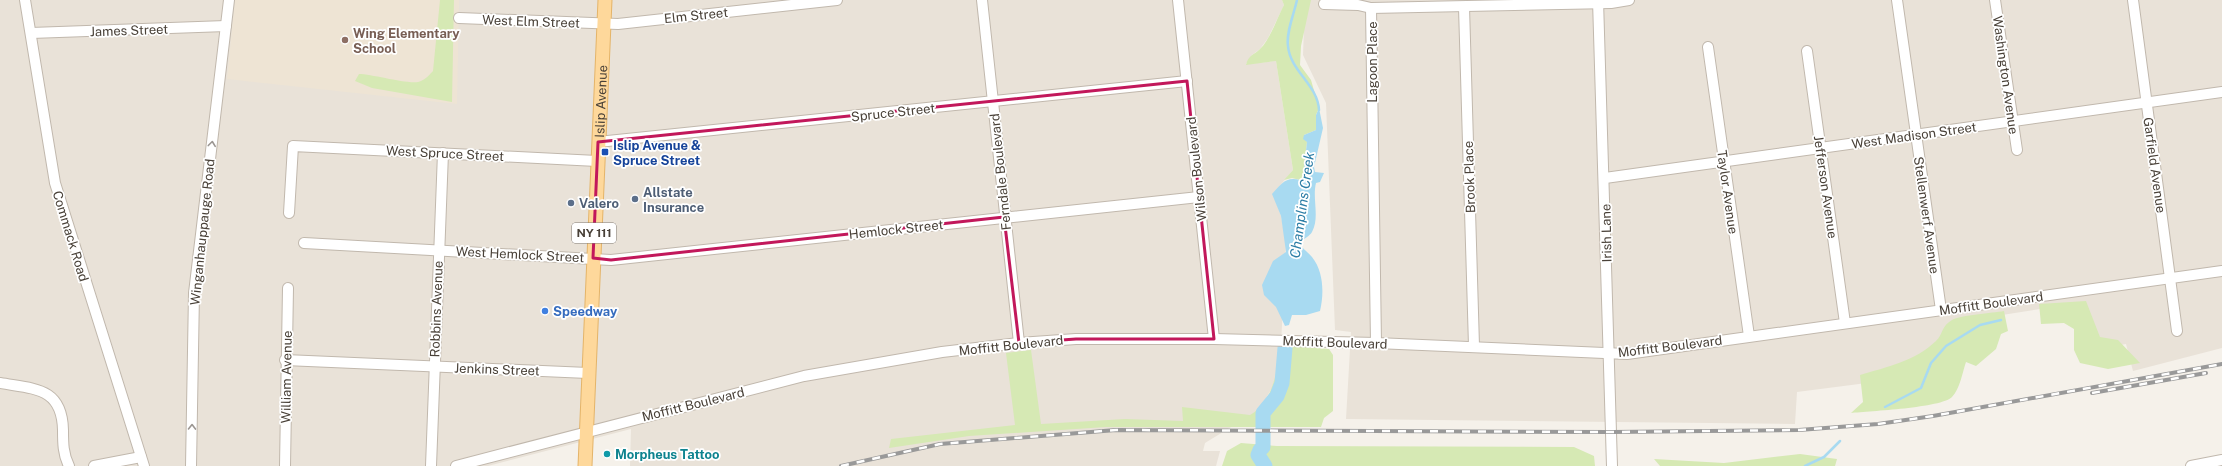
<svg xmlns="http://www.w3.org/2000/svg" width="2222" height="466" viewBox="0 0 2222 466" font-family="'Public Sans',sans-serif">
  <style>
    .residential { fill: #e9e2d8 }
    .education { fill: #eee4d4 }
    .green { fill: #d6e9b4 }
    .water { fill: #a8daf1 }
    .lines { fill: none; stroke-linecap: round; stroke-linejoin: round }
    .stream { stroke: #a8daf1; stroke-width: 2.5 }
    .river { stroke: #a8daf1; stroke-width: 15 }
    .minor-casing { stroke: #c1b8ad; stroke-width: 12 }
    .major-casing { stroke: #e4b469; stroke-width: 15 }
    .minor { stroke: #fff; stroke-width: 10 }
    .major { stroke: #fed89b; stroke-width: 13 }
    .rail-casing { stroke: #999; stroke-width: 4 }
    .rail { stroke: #fff; stroke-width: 2.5; stroke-dasharray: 8; stroke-linecap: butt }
    .oneway { stroke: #9b9692 }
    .marked { fill: none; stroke: #c2185b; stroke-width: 3; stroke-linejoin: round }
    .education-dot { fill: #8d6e63; stroke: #fff; stroke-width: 1.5 }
    .transit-dot { fill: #1a4fb4; stroke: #fff; stroke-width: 1.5 }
    .service-dot { fill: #5c6f8a; stroke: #fff; stroke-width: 1.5 }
    .shop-dot { fill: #3f7fe0; stroke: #fff; stroke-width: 1.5 }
    .culture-dot { fill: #0f9aa8; stroke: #fff; stroke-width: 1.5 }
    .labels { text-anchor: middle; stroke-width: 3.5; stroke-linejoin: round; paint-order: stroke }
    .shield { fill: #fff; stroke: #807a74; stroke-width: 1 }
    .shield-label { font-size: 12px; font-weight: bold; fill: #494138 }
    .street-label { font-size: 13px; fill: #494138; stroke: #fff }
    .education-label { font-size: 13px; font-weight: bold; fill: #785e54; stroke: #fff; text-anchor: start }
    .transit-label { font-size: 13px; font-weight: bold; fill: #164399; stroke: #fff; text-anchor: start }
    .service-label { font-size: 13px; font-weight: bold; fill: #4e5e75; stroke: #fff; text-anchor: start }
    .shop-label { font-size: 13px; font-weight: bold; fill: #366cbe; stroke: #fff; text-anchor: start }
    .culture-label { font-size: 13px; font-weight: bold; fill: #0d838f; stroke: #fff; text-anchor: start }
    .water-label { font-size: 14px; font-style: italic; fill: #2d7ea6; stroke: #fff }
  </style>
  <rect width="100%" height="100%" fill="#f5f1ea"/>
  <g class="residential">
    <polygon points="0,0 1282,0 1284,5 1268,38 1260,49 1252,55 1246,64 1276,61 1293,170 1273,194 1281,216 1286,244 1281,345 1277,372 1272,388 1259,410 1205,443 1203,451 1220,451 1216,466 630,466 631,429 488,466 0,466"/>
    <polygon points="1305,0 2222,0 2222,348 2133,371 2126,344 2091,350 2084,302 1951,323 1960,371 1797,392 1795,424 1346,419 1351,332 1335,330 1326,103 1303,55"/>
  </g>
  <polygon class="education" points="235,0 459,0 457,104 227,79"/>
  <g class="green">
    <path d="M440,0H454L452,102L372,88L355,81L359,74C373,74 412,86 421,81C426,79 430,74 433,71Z"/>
    <path d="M1282,0H1311L1301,46L1300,65L1311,80L1319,108L1316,115V130L1304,135L1307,142L1303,177L1300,180L1292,178L1284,180L1293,170L1276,61L1246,65C1248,55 1254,55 1260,49C1270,40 1277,18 1284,5Z"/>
    <polygon points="2086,301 2100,337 2118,340 2140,363 2108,369 2080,363 2074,350 2074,329 2064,323 2041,324 2039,304"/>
    <path d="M2004,311L2008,331L2001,334L1996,349L1976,366L1966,362C1962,374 1960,388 1952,397C1941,408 1870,411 1851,413L1863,402L1860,375C1887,367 1915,361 1936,341C1943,335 1941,326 1952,320C1961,315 1992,313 2004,311Z"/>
    <path d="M1281,345L1329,349L1333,355V411L1324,418L1321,427H1106L969,436L889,448L891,439L1015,425L1006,353L1031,350L1041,424L1125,419L1183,421L1182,407L1250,415C1274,401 1277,370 1281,345Z"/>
    <polygon points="1241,443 1277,446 1574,447 1594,456 1595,466 1222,466 1227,451"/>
    <polygon points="1800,454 1837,459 1835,466 1660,466 1654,459 1724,463"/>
  </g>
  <path class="water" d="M1319,108L1323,128L1314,167L1315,172L1324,173L1320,182L1316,183C1312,199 1320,217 1312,232C1310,236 1303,239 1300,243C1303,250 1307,251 1312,257C1324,272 1324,294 1320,311L1306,315H1292L1289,325L1285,326L1276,307L1264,295L1262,285L1273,261L1286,252L1281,216L1272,194C1281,184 1286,176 1300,180L1303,177L1307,142L1303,139L1304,135L1316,130V115Z"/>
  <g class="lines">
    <g class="stream">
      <path d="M1297,0C1294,14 1286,32 1288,46C1290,71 1318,85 1319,110"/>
      <polyline points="1885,407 1921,388 1931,363 1946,346 1980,325 2001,320"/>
      <polyline points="1805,466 1824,457 1840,441"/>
    </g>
    <polyline class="river" points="1265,466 1258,455 1260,450 1263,447 1263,413 1277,396 1282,383 1285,348"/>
    <defs>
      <g id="minor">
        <polyline points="25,0 55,183 144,466"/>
        <polyline points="982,0 1019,343"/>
        <polyline points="1178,0 1214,339"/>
        <polyline points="1598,0 1612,466"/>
        <polyline points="1897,0 1941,310"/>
        <polyline points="1995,0 2017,150"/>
        <polyline points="2133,0 2177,331"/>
        <polyline points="1324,4 1358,5 1371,8 1611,3 1629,0"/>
        <polyline points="1464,7 1474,346"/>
        <polyline points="1371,8 1376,343"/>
        <polyline points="459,18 618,24 837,0"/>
        <polyline points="31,33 226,26"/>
        <polyline points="1708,47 1749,336"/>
        <polyline points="1807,51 1845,323"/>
        <polyline points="598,142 1187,81"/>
        <polyline points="1605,178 2222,92"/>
        <polyline points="289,213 293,146 597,161"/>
        <polyline points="304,243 611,260 1199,197"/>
        <polyline points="285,360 588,373"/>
        <path d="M0,383C34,389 62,387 63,430C63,443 63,454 69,466"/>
        <polyline points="94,466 141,457"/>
        <polyline points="191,466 194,293 229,0"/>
        <polyline points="285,466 288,288"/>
        <polyline points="431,466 443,153"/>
        <polyline points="456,466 804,376 942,352 1019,343 1076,339 1214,339 1376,343 1627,354 2222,271"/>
        <polyline points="2191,466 2222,460"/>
      </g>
      <g id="major">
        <path id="s1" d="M585,466L605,0"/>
      </g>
    </defs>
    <use href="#minor" class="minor-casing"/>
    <use href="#major" class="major-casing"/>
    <use href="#minor" class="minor"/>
    <use href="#major" class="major"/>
    <defs>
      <g id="rail">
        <polyline points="2092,393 2206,373"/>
        <polyline points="841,466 940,444 1116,430 1612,432 1799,430 1878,424 1933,416 2222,364"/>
      </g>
    </defs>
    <use href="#rail" class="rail-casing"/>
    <use href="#rail" class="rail"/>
  </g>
  <defs><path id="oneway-chevron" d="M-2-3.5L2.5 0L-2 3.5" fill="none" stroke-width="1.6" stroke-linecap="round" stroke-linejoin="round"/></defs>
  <g class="oneway">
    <use href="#oneway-chevron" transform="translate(212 144) rotate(-83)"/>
    <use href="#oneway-chevron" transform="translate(192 427) rotate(-89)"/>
  </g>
  <path class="marked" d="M1187,81L1214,339H1076L1019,343L1004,217L611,260L593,258L598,142Z"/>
  <circle class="education-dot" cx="345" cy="40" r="4"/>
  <rect class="transit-dot" x="601" y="148" width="8" height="8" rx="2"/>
  <g class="service-dot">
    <circle cx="635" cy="199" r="4"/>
    <circle cx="571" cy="203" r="4"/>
  </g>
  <circle class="shop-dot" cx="545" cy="311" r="4"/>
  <circle class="culture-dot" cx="607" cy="454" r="4"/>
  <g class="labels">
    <rect class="shield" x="572" y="223" width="44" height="20" rx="3"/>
    <g class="shield-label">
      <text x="594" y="237">NY 111</text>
    </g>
    <g class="street-label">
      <text transform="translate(696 15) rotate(-6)" y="5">Elm Street</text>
      <text transform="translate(531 21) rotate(2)" y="5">West Elm Street</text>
      <text transform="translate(129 30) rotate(-2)" y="5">James Street</text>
      <text transform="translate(1372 62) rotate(-90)" y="5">Lagoon Place</text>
      <text transform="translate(2006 75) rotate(82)" y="5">Washington Avenue</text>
      <text dy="5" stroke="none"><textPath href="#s1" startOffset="365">Islip Avenue</textPath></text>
      <text transform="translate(893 112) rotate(-6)" y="5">Spruce Street</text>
      <text transform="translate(1914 135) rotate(-8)" y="5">West Madison Street</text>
      <text transform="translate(445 153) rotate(3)" y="5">West Spruce Street</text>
      <text transform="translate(2155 165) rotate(82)" y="5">Garfield Avenue</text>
      <text transform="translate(1196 169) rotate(-96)" y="5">Wilson Boulevard</text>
      <text transform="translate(1000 172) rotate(-96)" y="5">Ferndale Boulevard</text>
      <text transform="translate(1469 177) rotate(-92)" y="5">Brook Place</text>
      <text transform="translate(1826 187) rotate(82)" y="5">Jefferson Avenue</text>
      <text transform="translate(1728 192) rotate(82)" y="5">Taylor Avenue</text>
      <text transform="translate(1927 215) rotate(82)" y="5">Stellenwerf Avenue</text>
      <text transform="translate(896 229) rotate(-6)" y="5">Hemlock Street</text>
      <text transform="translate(202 232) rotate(-84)" y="5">Winganhauppauge Road</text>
      <text transform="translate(1606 233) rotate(-91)" y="5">Irish Lane</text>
      <text transform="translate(71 236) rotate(73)" y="5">Commack Road</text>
      <text transform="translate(520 254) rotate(3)" y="5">West Hemlock Street</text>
      <text transform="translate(1991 303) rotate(-8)" y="5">Moffitt Boulevard</text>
      <text transform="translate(436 309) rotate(-88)" y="5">Robbins Avenue</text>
      <text transform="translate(1335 342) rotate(2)" y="5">Moffitt Boulevard</text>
      <text transform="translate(1011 345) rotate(-6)" y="5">Moffitt Boulevard</text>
      <text transform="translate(1670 346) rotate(-7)" y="5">Moffitt Boulevard</text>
      <text transform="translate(497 369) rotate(2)" y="5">Jenkins Street</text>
      <text transform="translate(286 377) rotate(-89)" y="5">William Avenue</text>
      <text transform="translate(693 404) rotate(-14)" y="5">Moffitt Boulevard</text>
    </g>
    <g class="education-label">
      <text x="353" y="38">Wing Elementary<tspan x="353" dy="15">School</tspan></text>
    </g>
    <g class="transit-label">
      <text x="613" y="150">Islip Avenue &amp;<tspan x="613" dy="15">Spruce Street</tspan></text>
    </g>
    <g class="service-label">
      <text x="643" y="197">Allstate<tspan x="643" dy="15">Insurance</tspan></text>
      <text x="579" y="208">Valero</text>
    </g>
    <g class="shop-label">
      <text x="553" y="316">Speedway</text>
    </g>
    <g class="culture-label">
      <text x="615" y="459">Morpheus Tattoo</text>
    </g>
    <g class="water-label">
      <text transform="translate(1302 205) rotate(-82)" y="5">Champlins Creek</text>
    </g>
  </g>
</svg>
